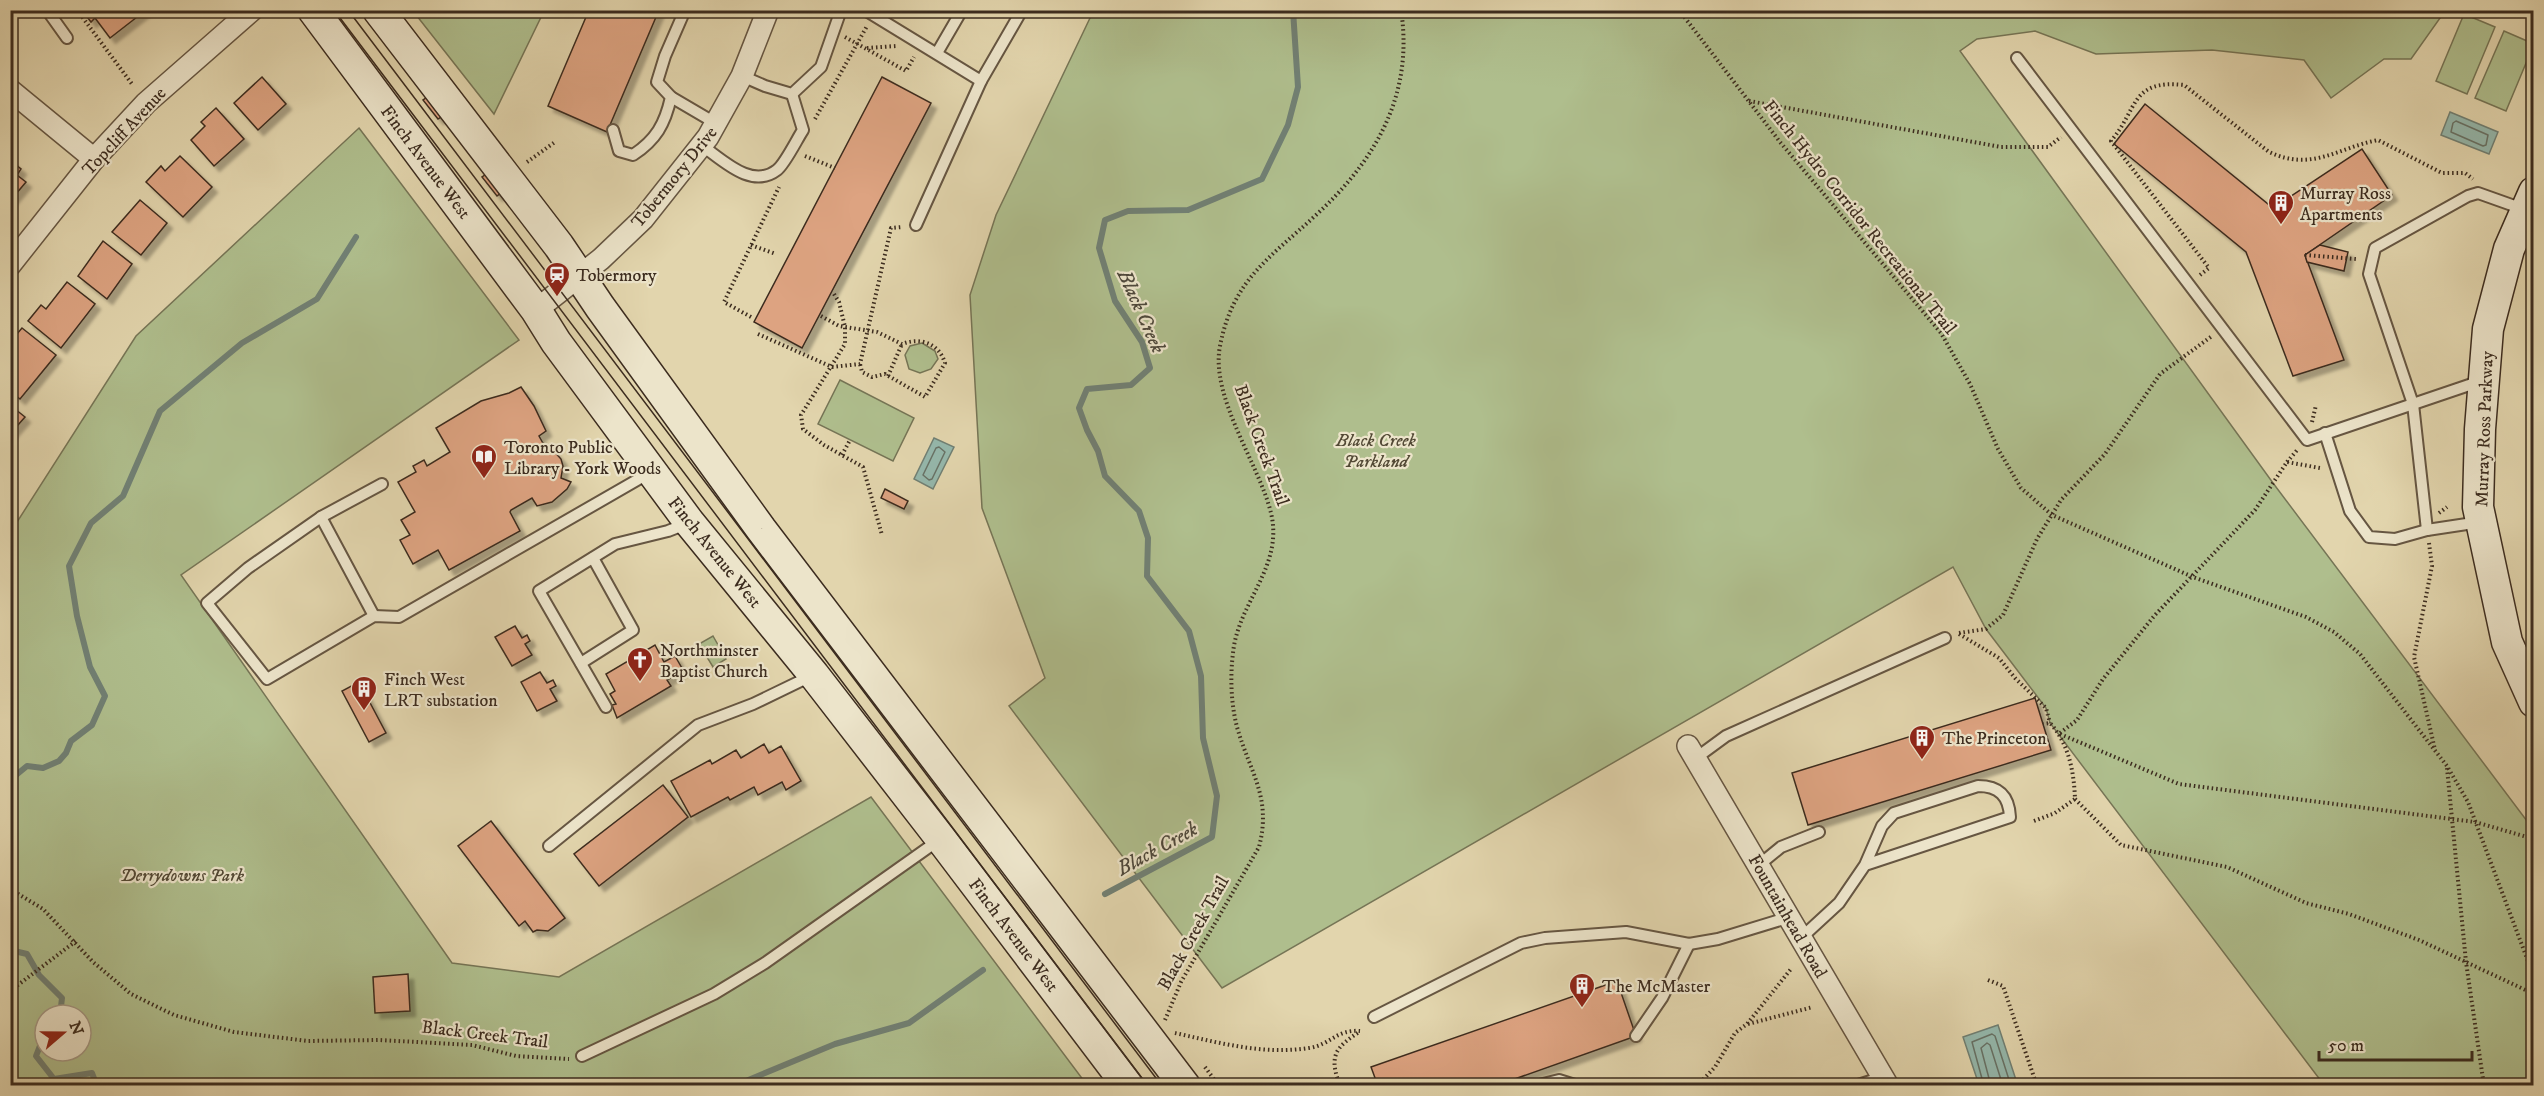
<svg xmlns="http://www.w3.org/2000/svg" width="2544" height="1096" viewBox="0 0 2544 1096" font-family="'IM FELL DW Pica',serif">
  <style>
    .green { fill: #afbe8d; stroke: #767556; stroke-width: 1.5; fill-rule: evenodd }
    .water { fill: #95b8ac; stroke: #718074; stroke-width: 1.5 }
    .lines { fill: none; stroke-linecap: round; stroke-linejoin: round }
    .shore { stroke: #687266; stroke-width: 1.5 }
    .stream { stroke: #718074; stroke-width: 6 }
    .building { fill: #dda381; stroke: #3c2c1f; stroke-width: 1.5; filter: url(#shadow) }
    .lane-casing { stroke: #665642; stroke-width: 14 }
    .street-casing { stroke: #665642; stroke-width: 24 }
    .secondary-casing { stroke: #3c2c1f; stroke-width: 33 }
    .path { stroke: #3c2c1f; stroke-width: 4; stroke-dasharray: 1.5 3; stroke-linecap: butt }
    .lane { stroke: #ece4ca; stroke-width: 10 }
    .street { stroke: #ece4ca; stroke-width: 21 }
    .secondary { stroke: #ece4ca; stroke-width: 30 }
    .tram { stroke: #3c2c1f; stroke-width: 1.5 }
    .labels { text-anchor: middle; stroke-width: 4.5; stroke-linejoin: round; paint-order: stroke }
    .street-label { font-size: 18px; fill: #3c2c1f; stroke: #ece4ca }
    .poi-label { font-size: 18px; fill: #3c2c1f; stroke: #ece4ca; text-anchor: start }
    .park-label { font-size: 18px; font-style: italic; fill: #534935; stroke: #ece4ca }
    .water-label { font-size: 20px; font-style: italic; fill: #4e483b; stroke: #ece4ca }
  </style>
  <defs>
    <filter id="shadow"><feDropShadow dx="5.5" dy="5.5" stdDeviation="1.5" flood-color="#0004"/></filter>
  </defs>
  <rect width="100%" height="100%" fill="#e2d5ad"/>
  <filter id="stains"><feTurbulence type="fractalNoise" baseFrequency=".00333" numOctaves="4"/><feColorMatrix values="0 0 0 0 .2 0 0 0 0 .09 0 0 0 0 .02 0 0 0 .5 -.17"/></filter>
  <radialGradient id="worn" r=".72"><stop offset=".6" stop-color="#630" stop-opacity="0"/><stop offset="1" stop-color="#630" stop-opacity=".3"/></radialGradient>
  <g class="green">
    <polygon points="413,11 544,11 494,114"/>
    <polygon points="1088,11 2445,11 2411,59 2384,59 2331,98 2304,60 2212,50 2096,54 2035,31 1977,39 1960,51 2273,483 2533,829 2533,1085 2324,1085 2050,723 2046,708 1986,629 1953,567 1222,988 1009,706 1045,678 982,508 970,295 996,215 1090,18"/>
    <polygon points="2464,14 2495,27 2467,94 2436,81"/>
    <polygon points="2504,31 2534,44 2506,111 2475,98"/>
    <path d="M359,128L519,340L181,575L452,963L559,977L871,797L1087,1085H11L10,533L136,336ZM45,1015H81V1051H45Z"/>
    <polygon points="922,343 935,351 938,359 931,369 920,373 909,369 905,355 910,346"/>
    <polygon points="840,380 914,418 893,461 818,424"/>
    <polygon points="713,636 726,659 713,667 699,644"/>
  </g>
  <g class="water">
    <polygon points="2450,112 2498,132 2489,154 2441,135"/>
    <polygon points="934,438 954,447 933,489 914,479"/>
    <polygon points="1998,1025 2017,1083 2008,1085 1979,1085 1963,1037"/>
  </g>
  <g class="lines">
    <g class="shore">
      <polygon points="2456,121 2488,135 2486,145 2483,146 2451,132 2453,123"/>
      <polygon points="939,447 945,452 932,479 929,480 923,475 936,448"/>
      <polyline points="1984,1086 1972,1042 1992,1034 1995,1036 2011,1086"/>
      <polyline points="1991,1086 1981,1048 1987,1043 1990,1045 2003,1086"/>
    </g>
    <g class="stream">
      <polyline points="462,13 463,10"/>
      <polyline points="10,780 27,766 43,768 59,761 66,753 71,741 92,725 105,696 90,667 77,616 69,566 91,523 123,496 160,411 242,343 317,299 356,237"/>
      <polyline points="1105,894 1212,837 1217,796 1203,738 1201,676 1189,631 1147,576 1148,538 1139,511 1105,476 1098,451 1087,430 1079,408 1087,389 1131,385 1150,368 1142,342 1115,301 1099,248 1105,220 1128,211 1188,210 1262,179 1288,125 1298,87 1293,10"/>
      <polyline points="10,950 27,954 39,975 62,998 60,1015"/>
      <polyline points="45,1033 36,1056 54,1079 92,1073 97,1086"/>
      <polyline points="734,1086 835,1044 909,1023 983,970"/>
    </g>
  </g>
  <g class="building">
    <polygon points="82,10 146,10 110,38 95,18 91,22"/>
    <polygon points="589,10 659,10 607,132 548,106"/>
    <polygon points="262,77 286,104 258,130 234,103"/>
    <polygon points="882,77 931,103 802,348 754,322"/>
    <polygon points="429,96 444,115 438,119 423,100"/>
    <polygon points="2145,104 2273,208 2362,149 2392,195 2305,255 2344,360 2293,376 2246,252 2114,144"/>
    <polygon points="216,108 244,139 214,166 191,140 205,126 201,122"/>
    <polygon points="180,156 212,187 183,217 146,182 161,166 165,171"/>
    <polygon points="10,160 21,169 17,175 26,182 10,201"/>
    <polygon points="488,173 502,192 497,196 482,177"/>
    <polygon points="140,200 167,223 141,255 112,232"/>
    <polygon points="103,241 132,264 107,299 78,276"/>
    <polygon points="2320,245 2348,252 2344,271 2307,262 2305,255"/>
    <polygon points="67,282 95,304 61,348 28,321 41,305 46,309"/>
    <polygon points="22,328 56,355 20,399 10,391 10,349 13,346 10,342"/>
    <polygon points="521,387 534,406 546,431 539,436 544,445 551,448 561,459 563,466 561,478 571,482 567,489 552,502 537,506 532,498 511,510 510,512 520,531 449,570 438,550 413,564 400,540 410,535 401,520 415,512 398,482 416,472 413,466 424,460 427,466 450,452 436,428 481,401 509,393"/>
    <polygon points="10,405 25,417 10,434"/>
    <polygon points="885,489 908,501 904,509 881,498"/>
    <polygon points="515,626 522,638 527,635 530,641 525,644 532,655 512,666 495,637"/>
    <polygon points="655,645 664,662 675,656 683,670 667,680 671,686 617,718 612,705 616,704 610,694 615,691 606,674"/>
    <polygon points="540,672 547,683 553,680 556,686 550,689 557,701 537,711 521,682"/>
    <polygon points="359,682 386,733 369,742 342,691"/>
    <polygon points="2035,698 2051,750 1808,825 1792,773"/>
    <polygon points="764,744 769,753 781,746 801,781 786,790 782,782 758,795 754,787 730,800 728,797 691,817 671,781 710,760 712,764 736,750 741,758"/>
    <polygon points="663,785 688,817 599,886 574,854"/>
    <polygon points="491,821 565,918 548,931 537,930 533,932 525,921 519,926 458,846"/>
    <polygon points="408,974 410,1011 375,1013 373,977"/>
    <polygon points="1617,981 1636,1036 1495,1086 1378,1086 1371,1067"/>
  </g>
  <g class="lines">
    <defs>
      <g id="lane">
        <polyline points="47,10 67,38"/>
        <polyline points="865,10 981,81 1022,10"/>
        <polyline points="937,53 962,10"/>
        <polyline points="2017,58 2307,440 2481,381"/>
        <polyline points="742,76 765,86 792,94 821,67 841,10"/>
        <polyline points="671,97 717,124"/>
        <path d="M613,130L619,151L633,155C656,140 665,124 671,97L657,82L665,56L685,10"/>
        <path d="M701,145C722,159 751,190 777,170C785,164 797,139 803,130L792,94"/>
        <polyline points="916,225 981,81"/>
        <polyline points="2325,433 2350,511 2369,537 2395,539 2427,530"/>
        <polyline points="321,517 248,568 207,603 267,679 374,616 399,617 651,472"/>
        <polyline points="2480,522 2427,530 2413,404 2369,274 2375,248 2468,196 2478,193 2523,209"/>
        <polyline points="374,616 321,517 382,484"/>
        <polyline points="581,663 633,630 593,558"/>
        <polyline points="606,707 539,591 615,544 668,531 686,524"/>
        <polyline points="1696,758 1726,736 1945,638"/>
        <polyline points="549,846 698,725 753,704 813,675"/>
        <polyline points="1759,865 1781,847 1819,832"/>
        <path d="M1801,938L1839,903L1865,865L2010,817C2009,796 1999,786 1978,786L1894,813L1882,826L1865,865"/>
        <polyline points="1374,1017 1521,943 1545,938 1626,932 1689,944 1718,939 1790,917"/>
        <polyline points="1636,1036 1662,998 1689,944"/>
        <polyline points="582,1056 714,994 765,963 939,840"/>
        <polyline points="1535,1086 1559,1080 1578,1086"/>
        <polyline points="1855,1086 1883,1077"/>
      </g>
      <g id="street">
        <polyline points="10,90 94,159"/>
        <polyline points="10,265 94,159 146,103 252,10"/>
        <polyline points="536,310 601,259 643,219 708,137 742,76 768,10"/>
        <polyline points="1688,746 1888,1086"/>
      </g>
      <g id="secondary">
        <polyline points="313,10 536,310 556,342 689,522 814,675 941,839 1128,1086"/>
        <polyline points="378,10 559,246 600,307 761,529 1185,1086"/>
        <polyline points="2534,192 2509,249 2488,329 2480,429 2478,507 2507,642 2534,702"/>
      </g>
    </defs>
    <use href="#lane" class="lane-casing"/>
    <use href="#street" class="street-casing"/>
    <use href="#secondary" class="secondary-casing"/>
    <g class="path">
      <polyline points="77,10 132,84"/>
      <polyline points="1679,10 1780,142 1941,333 1970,384 1998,449 2021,488 2052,515 2193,577 2306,617 2334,632 2360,654 2447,766 2468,802 2534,977"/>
      <polyline points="845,37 906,71 914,57"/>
      <polyline points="867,48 896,46"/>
      <polyline points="1749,101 2001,147 2048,147 2061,137"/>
      <polyline points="815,119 867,26"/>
      <polyline points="805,156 835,168"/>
      <polyline points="527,162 555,142"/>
      <polyline points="751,245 776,254"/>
      <polyline points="2305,255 2356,259"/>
      <path d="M2200,275L2209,268L2111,141C2138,110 2130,79 2184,85L2269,152C2312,172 2337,148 2378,140L2442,173H2465L2473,179"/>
      <polyline points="834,294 839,302 845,327 845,344 801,415 803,429 824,445 863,467 882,535"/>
      <path d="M821,316L839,326L877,332L902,344C920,337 939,343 945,363L925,397L885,374L872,377L862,372L860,364"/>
      <polyline points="751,317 724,302 779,187"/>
      <polyline points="758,334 832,367 860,364 891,228 902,227"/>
      <polyline points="888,376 902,344"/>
      <polyline points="2312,422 2316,405"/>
      <polyline points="842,455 850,440"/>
      <polyline points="2287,462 2298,449"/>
      <polyline points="2439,513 2447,507"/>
      <polyline points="2429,543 2432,566 2414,657 2435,750"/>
      <polyline points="1959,633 1986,629 2003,615 2037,539 2061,500 2105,454 2160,374 2212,336"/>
      <polyline points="1959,634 1999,658 2015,678 2046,708 2050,723"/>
      <polyline points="2060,733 2077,720 2103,679 2155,615 2255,510 2287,462 2320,468"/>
      <polyline points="2060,734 2179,784 2475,822 2534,839"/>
      <polyline points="2447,768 2466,962 2484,1086"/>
      <polyline points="2075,799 2121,845 2227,867 2306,903 2349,914 2419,940 2534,994"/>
      <path d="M2034,821L2055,813L2075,799C2074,772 2069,744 2050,723L2043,724"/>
      <polyline points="10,889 43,909 93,962 131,994 174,1015 234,1032 308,1041 379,1040 472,1045 516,1056 569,1059"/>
      <polyline points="1988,980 2003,986 2037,1086"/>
      <polyline points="10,991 76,941"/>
      <path d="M1165,1020L1181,982L1259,847C1272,797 1250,773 1237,727C1231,704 1230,677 1233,653C1238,602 1284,567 1271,513C1259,464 1210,397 1220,346C1233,279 1270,258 1316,215C1376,160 1414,94 1401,10"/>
      <polyline points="1748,1024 1813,1007"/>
      <path d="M1175,1033C1220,1043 1263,1055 1309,1048C1330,1045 1337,1029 1360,1031"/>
      <polyline points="1205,1067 1219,1086"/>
      <polyline points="2009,1085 2010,1086"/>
      <path d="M1348,1086L1338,1080C1329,1054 1338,1046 1359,1032"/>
      <polyline points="1697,1086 1715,1067 1735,1033 1747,1024 1791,969"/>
    </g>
    <use href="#lane" class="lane"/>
    <use href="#street" class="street"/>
    <use href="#secondary" class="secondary"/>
    <g class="tram">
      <polyline points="334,10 1148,1086"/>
      <polyline points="348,10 1162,1086"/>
    </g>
  </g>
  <defs>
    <symbol id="building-pin" viewBox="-11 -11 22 30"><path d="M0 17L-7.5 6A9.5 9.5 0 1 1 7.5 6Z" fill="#8f2418" stroke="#ece4ca"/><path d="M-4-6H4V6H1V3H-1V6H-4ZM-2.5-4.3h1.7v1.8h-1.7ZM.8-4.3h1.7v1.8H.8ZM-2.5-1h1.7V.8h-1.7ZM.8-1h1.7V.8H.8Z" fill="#fff"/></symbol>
    <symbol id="station-pin" viewBox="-11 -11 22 30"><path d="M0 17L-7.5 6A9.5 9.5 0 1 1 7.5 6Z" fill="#8f2418" stroke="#ece4ca"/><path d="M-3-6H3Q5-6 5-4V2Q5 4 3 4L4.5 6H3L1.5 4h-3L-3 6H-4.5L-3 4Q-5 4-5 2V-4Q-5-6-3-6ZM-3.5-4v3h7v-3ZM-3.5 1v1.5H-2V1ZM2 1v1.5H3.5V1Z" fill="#fff"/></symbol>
    <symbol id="library-pin" viewBox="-11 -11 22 30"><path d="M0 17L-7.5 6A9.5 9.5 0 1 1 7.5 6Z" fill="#8f2418" stroke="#ece4ca"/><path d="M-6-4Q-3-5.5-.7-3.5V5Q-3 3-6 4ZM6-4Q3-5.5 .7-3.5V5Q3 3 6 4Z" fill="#fff"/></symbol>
    <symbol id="church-pin" viewBox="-11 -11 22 30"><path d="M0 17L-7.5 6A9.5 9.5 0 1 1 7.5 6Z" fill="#8f2418" stroke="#ece4ca"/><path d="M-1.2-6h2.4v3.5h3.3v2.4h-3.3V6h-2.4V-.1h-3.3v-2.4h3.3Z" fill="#fff"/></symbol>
  </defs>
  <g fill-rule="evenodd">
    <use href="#building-pin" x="2266" y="188" width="30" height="40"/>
    <use href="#station-pin" x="542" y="260" width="30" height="40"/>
    <use href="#library-pin" x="469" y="442" width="30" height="40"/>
    <use href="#church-pin" x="625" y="645" width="30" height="40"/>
    <use href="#building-pin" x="349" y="674" width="30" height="40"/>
    <use href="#building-pin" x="1907" y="723" width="30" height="40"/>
    <use href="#building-pin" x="1567" y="971" width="30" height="40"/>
  </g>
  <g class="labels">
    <g class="street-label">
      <text transform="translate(124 131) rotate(-47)" y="6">Topcliff Avenue</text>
      <text transform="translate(426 162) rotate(53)" y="6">Finch Avenue West</text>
      <text transform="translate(674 177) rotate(-51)" y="6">Tobermory Drive</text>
      <text transform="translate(1860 217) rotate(51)" y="6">Finch Hydro Corridor Recreational Trail</text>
      <text transform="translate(2484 429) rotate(-88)" y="6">Murray Ross Parkway</text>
      <text transform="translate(1262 445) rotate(70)" y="6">Black Creek Trail</text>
      <text transform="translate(715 552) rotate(51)" y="6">Finch Avenue West</text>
      <text transform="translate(1788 916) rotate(60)" y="6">Fountainhead Road</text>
      <text transform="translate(1193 933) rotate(-61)" y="6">Black Creek Trail</text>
      <text transform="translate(1014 935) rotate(53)" y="6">Finch Avenue West</text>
      <text transform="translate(485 1034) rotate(7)" y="6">Black Creek Trail</text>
    </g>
    <g class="poi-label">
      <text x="2300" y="199">Murray Ross<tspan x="2300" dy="21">Apartments</tspan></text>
      <text x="576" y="281">Tobermory</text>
      <text x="504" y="453">Toronto Public<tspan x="504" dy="21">Library - York Woods</tspan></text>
      <text x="660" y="656">Northminster<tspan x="660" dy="21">Baptist Church</tspan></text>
      <text x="384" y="685">Finch West<tspan x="384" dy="21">LRT substation</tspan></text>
      <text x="1942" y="744">The Princeton</text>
      <text x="1602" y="992">The McMaster</text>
    </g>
    <g class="park-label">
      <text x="1376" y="446">Black Creek<tspan x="1376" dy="21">Parkland</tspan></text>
      <text x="182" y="881">Derrydowns Park</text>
    </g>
    <g class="water-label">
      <text transform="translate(1142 311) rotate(66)" y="7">Black Creek</text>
      <text transform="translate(1157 848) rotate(-29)" y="7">Black Creek</text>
    </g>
  </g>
  <rect width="2544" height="1096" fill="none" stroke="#e2d5ad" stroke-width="36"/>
  <rect x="12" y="12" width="2520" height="1072" fill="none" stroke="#3c2c1f" stroke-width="3"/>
  <rect x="18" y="18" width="2508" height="1060" fill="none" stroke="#3c2c1f" stroke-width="1.5"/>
  <g transform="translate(63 1033) rotate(70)"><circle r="28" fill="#ece4ca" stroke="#a69a86" stroke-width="1.5"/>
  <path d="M0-4.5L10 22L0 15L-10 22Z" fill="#8f2418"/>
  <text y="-9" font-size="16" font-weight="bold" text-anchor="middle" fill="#3c2c1f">N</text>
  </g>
  <path d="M2319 1051v9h153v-9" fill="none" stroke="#3c2c1f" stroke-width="3"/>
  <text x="2328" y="1051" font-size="18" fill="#3c2c1f" stroke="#ece4ca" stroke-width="4.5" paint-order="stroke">50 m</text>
  <rect width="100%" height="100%" filter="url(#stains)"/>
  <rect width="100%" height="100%" fill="url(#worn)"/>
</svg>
